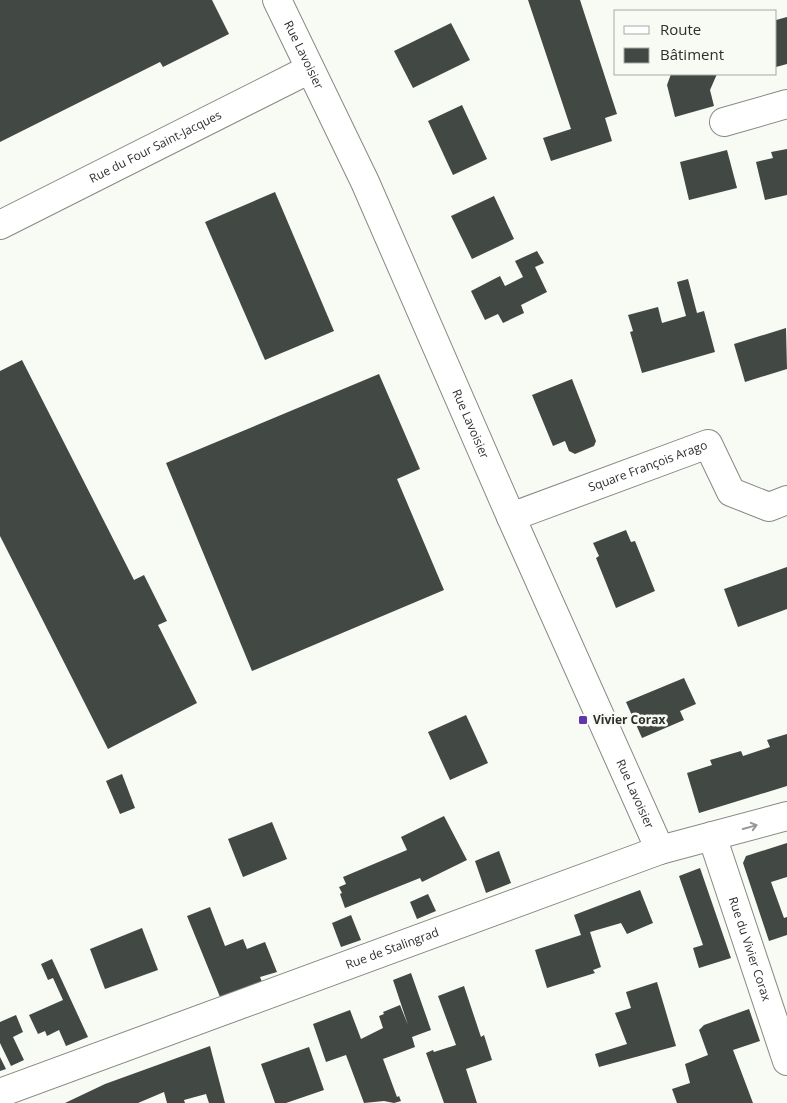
<svg xmlns="http://www.w3.org/2000/svg" width="787" height="1103" viewBox="0 0 787 1103" font-family="'Open Sans',sans-serif">
  <style>
    .building { fill: #424844 }
    .lines { fill: none; stroke-linecap: round; stroke-linejoin: round }
    .minor-casing { stroke: #878983; stroke-width: 30 }
    .minor { stroke: #fff; stroke-width: 28 }
    .oneway { stroke: #969796 }
    .poi-dot { fill: #6334ac; stroke: #f8fbf4; stroke-width: 2 }
    .labels { text-anchor: middle; stroke-width: 5; stroke-linejoin: round; paint-order: stroke }
    .street-label { font-size: 12px; fill: #2e2f2c; stroke: #f8fbf4 }
    .poi-label { font-size: 12px; font-weight: bold; fill: #2e2f2c; stroke: #f8fbf4; text-anchor: start }
  </style>
  <rect width="100%" height="100%" fill="#f8fbf4"/>
  <g class="building">
    <polygon points="0,0 212,0 229,34 163,67 160,62 0,142"/>
    <polygon points="528,0 580,0 617,114 605,118 612,141 551,161 543,138 571,129"/>
    <polygon points="787,17 787,64 776,67 776,20"/>
    <polygon points="451,23 470,60 413,88 394,51"/>
    <polygon points="671,74 717,74 710,90 714,106 675,117 667,85"/>
    <polygon points="462,105 487,159 453,175 428,121"/>
    <polygon points="787,149 787,195 765,200 756,162 773,158 771,152"/>
    <polygon points="727,150 737,188 689,200 680,162"/>
    <polygon points="275,192 334,331 265,360 205,222"/>
    <polygon points="494,196 514,239 472,259 451,216"/>
    <polygon points="537,251 544,263 535,267 547,292 521,305 524,313 503,323 498,314 485,320 471,291 500,276 505,286 523,277 515,261"/>
    <polygon points="688,279 697,313 704,311 715,352 642,373 630,332 633,331 628,315 658,307 662,323 686,316 677,282"/>
    <polygon points="786,328 787,369 745,382 734,344"/>
    <polygon points="22,360 134,580 144,575 167,621 158,625 197,703 108,749 0,536 0,371"/>
    <polygon points="379,374 420,469 397,479 444,590 252,671 166,463"/>
    <polygon points="572,379 596,441 594,446 575,454 569,451 565,441 553,446 532,395"/>
    <polygon points="626,530 631,542 635,541 655,591 616,608 596,558 599,556 593,543"/>
    <polygon points="787,567 787,609 738,627 724,589"/>
    <polygon points="684,678 696,704 680,711 684,720 642,738 626,702"/>
    <polygon points="466,715 488,763 450,780 428,732"/>
    <polygon points="787,734 787,786 699,813 687,773 712,765 710,760 741,751 743,756 770,747 767,740"/>
    <polygon points="122,774 135,808 120,814 106,781"/>
    <polygon points="444,816 467,860 422,882 420,878 345,908 340,894 342,893 339,887 346,884 343,877 407,850 401,837"/>
    <polygon points="272,822 287,859 243,877 228,839"/>
    <polygon points="787,843 787,877 771,882 784,918 787,917 787,935 769,941 743,863 746,856"/>
    <polygon points="499,851 511,883 486,893 475,861"/>
    <polygon points="700,868 731,958 699,968 693,948 703,945 679,876"/>
    <polygon points="640,890 653,923 627,934 621,923 590,932 601,967 593,970 595,973 547,988 535,950 581,935 574,915"/>
    <polygon points="428,894 436,911 417,919 410,902"/>
    <polygon points="210,907 225,946 243,939 247,949 265,942 277,972 260,977 262,982 220,997 187,916"/>
    <polygon points="351,915 361,940 341,947 332,923"/>
    <polygon points="142,928 158,970 105,989 90,949"/>
    <polygon points="52,959 88,1037 66,1046 59,1030 47,1036 45,1031 38,1034 29,1015 63,1000 53,978 48,980 41,964"/>
    <polygon points="411,973 431,1030 412,1037 415,1047 383,1059 397,1097 399,1096 401,1101 394,1103 384,1101 364,1103 346,1055 326,1062 313,1024 350,1010 361,1039 383,1028 379,1016 384,1014 383,1012 400,1005 408,1025 393,980"/>
    <polygon points="657,982 676,1046 599,1067 595,1054 627,1044 615,1013 631,1008 626,992"/>
    <polygon points="464,986 481,1037 484,1035 492,1060 466,1069 477,1103 444,1103 426,1053 433,1050 434,1052 456,1045 438,996"/>
    <polygon points="749,1009 760,1041 733,1050 753,1103 677,1103 672,1089 690,1083 685,1064 708,1055 699,1030 704,1025"/>
    <polygon points="16,1015 23,1032 13,1037 24,1060 11,1066 0,1043 0,1022"/>
    <polygon points="210,1046 225,1103 209,1103 206,1094 184,1100 185,1103 167,1103 164,1092 138,1103 65,1103 105,1084"/>
    <polygon points="309,1047 324,1090 286,1103 275,1103 261,1064"/>
    <polygon points="0,1057 6,1069 0,1071"/>
  </g>
  <g class="lines">
    <defs>
      <g id="minor">
        <path id="s1" d="M277,0L365,182L511,517L660,850"/>
        <polyline points="724,122 787,104"/>
        <path id="s2" d="M0,225L310,69"/>
        <path id="s3" d="M511,517L708,444L731,492L769,507L787,500"/>
        <path id="s4" d="M712,836L787,1061"/>
        <path id="s5" d="M0,1093L660,850L787,816"/>
      </g>
    </defs>
    <use href="#minor" class="minor-casing"/>
    <use href="#minor" class="minor"/>
  </g>
  <defs><path id="oneway-shaft" d="M-6 0H5M1.5-3L5.5 0L1.5 3" fill="none" stroke-width="1.6" stroke-linecap="round" stroke-linejoin="round" transform="scale(1.25)"/></defs>
  <use class="oneway" href="#oneway-shaft" transform="translate(750 827) rotate(-15)"/>
  <rect class="poi-dot" x="578" y="715" width="10" height="10" rx="2.5"/>
  <g class="labels">
    <g class="street-label">
      <text dy="4" stroke="none"><textPath href="#s1" startOffset="61">Rue Lavoisier</textPath></text>
      <text dy="4" stroke="none"><textPath href="#s2" startOffset="174">Rue du Four Saint-Jacques</textPath></text>
      <text dy="4" stroke="none"><textPath href="#s1" startOffset="466">Rue Lavoisier</textPath></text>
      <text dy="4" stroke="none"><textPath href="#s3" startOffset="146">Square François Arago</textPath></text>
      <text dy="4" stroke="none"><textPath href="#s1" startOffset="871">Rue Lavoisier</textPath></text>
      <text dy="4" stroke="none"><textPath href="#s4" startOffset="119">Rue du Vivier Corax</textPath></text>
      <text dy="4" stroke="none"><textPath href="#s5" startOffset="418">Rue de Stalingrad</textPath></text>
    </g>
    <g class="poi-label">
      <text x="593" y="724">Vivier Corax</text>
    </g>
  </g>
  <rect x="614" y="10" width="162" height="65" fill="#f8fbf4" stroke="#a7a9a4"/>
  <rect x="624" y="26" width="25" height="8" fill="#ffffff" stroke="#a7a9a4"/>
  <text x="660" y="35" font-size="15" fill="#2e2f2c">Route</text>
  <rect x="624" y="48" width="25" height="15" fill="#424844" stroke="#a7a9a4"/>
  <text x="660" y="60" font-size="15" fill="#2e2f2c">Bâtiment</text>
</svg>
